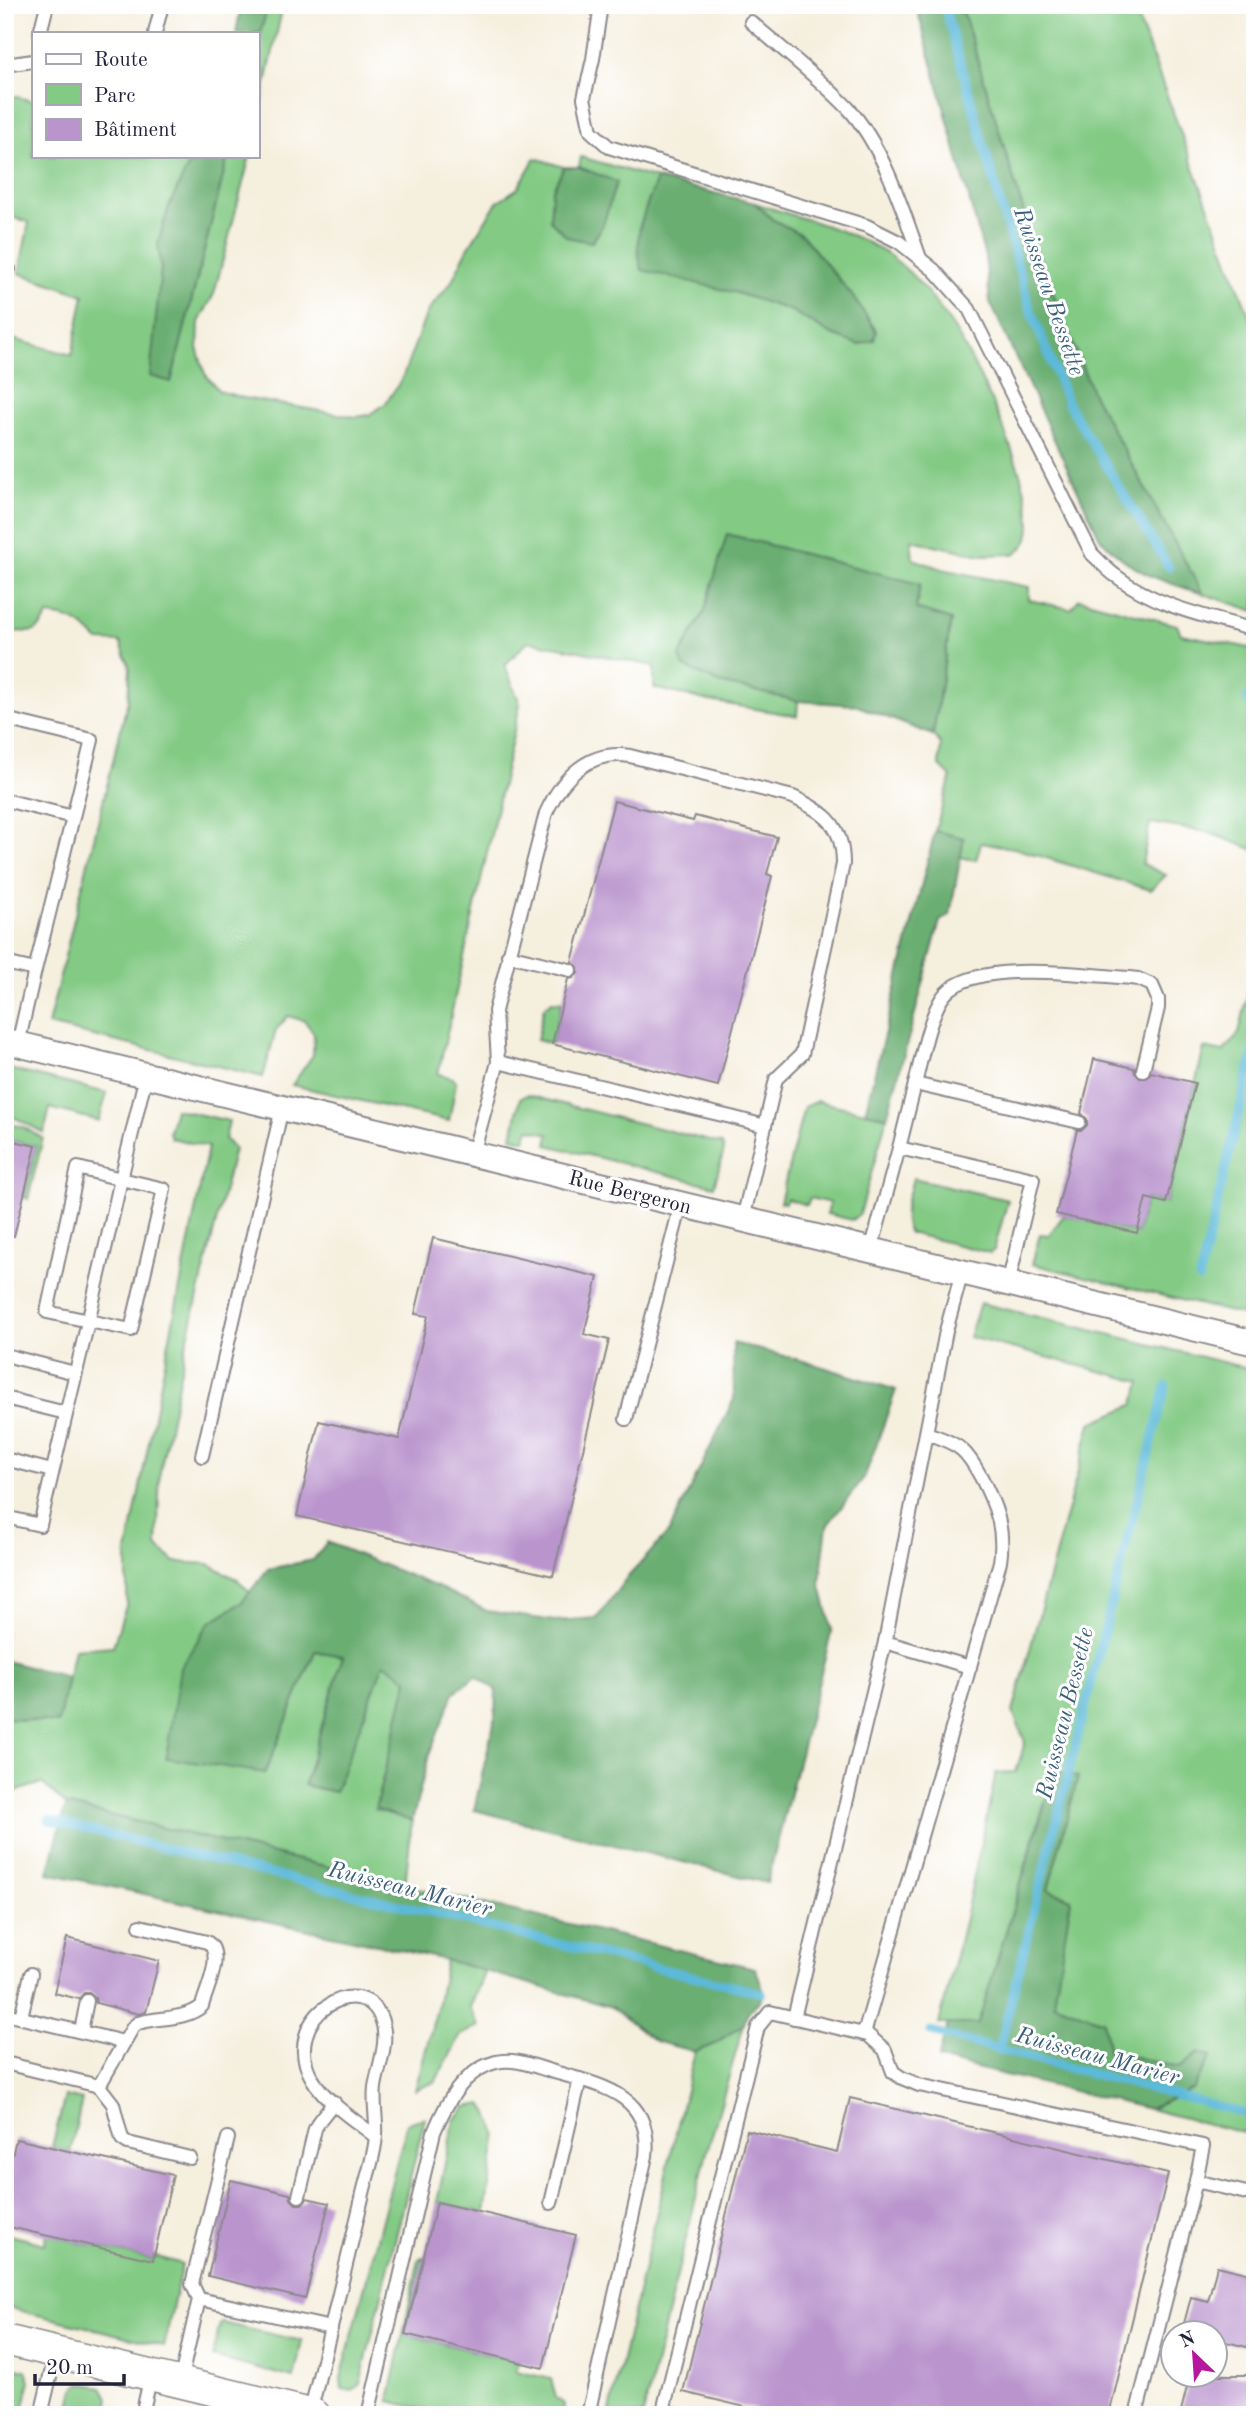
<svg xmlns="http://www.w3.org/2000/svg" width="1260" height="2420" viewBox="0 0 1260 2420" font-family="'Old Standard TT',serif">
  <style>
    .green { fill: #83ca85; stroke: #527660; stroke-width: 2 }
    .forest { fill: #6aae72; stroke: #466856; stroke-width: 2 }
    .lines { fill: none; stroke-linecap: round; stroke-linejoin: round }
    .stream { stroke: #5bb9d9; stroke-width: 9 }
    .building { fill: #ba94cd }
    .service-casing { stroke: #8c888c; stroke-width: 16 }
    .minor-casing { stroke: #8c888c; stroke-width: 28 }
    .tertiary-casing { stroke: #8c888c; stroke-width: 33 }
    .service { stroke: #fff; stroke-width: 12 }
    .minor { stroke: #fff; stroke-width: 24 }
    .tertiary { stroke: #fff; stroke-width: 30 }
    .labels { text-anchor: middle; stroke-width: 6; stroke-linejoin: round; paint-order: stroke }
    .street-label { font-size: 21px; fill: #22223b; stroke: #fff }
    .water-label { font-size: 23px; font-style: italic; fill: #395e7a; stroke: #fff }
  </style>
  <rect width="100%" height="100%" fill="#fff"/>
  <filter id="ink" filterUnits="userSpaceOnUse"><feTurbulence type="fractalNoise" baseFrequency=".0143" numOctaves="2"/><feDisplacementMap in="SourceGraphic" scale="14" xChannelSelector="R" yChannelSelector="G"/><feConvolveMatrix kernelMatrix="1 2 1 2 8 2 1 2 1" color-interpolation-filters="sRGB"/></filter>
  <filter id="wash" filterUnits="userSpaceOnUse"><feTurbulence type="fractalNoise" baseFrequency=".00686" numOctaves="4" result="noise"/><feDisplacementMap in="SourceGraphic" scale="28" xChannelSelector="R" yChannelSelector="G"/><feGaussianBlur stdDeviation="1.57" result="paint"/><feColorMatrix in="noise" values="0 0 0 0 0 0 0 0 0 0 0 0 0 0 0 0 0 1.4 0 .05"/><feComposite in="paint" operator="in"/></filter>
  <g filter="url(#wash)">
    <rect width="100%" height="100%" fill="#f5efde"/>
    <g class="green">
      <polygon points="268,5 283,5 257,125 257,45"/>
      <polygon points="961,5 1133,5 1255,331 1255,611 1203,594 1093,394 1033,243"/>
      <path d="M5,94L33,101V156H193L169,206L158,244L161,269L158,308L171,382L228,156H250L214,294L199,322L198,351L205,374L219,391L244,398L356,417L369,415L385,404L402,379L427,312L451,283L467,250L497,202L518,188L535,158L564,167L552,191L567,237L592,242C607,224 607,205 616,183L579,167L581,157L657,179L639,228L737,293L792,311L832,335L874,340L876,330L851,294L802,235L773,220L755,203C798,218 846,228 884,252C911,269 935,300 952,326C975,360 1047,507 1026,543C1024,547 1018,551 1015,554L981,555L911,540L913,559L942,569L1029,587V600L1071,609L1079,599L1177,625L1181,634L1255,649V850L1207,832L1150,823L1142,864L1166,875L1151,890L1014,848L981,843L976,860L959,857L964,838L935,831L951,777L939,765L941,744L933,735L951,620L916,609L920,585L727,534L705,610L680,656L719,683L798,701L797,716L709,701L654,688V666L528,641L505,665L520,704L438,1074L453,1078L456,1083L449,1121L292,1085L313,1055L314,1034L305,1021L288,1016L276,1030L263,1077L48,1025L128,700L130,668L120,642L99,641C82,624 73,617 48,615C33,643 28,626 5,633V337L72,355L84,295L19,273L29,222L5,215V143L9,130L5,128Z"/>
      <polygon points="1255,963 1255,1318 1032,1264 1040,1234 1049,1235 1064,1215 1137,1233 1146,1198 1166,1203 1204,1048 1223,1052 1239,1033"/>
      <polygon points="552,1001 562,1002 552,1044 537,1040 544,1007"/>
      <polygon points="5,1068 107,1093 99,1121 50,1108 44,1133 16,1118 5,1119"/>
      <polygon points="527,1095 722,1144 724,1150 714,1186 547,1145 549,1134 529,1129 525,1140 512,1137 520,1098"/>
      <polygon points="817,1101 887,1117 860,1214 852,1220 827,1214 830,1203 810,1198 807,1205 787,1199 785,1203 780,1202 804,1107"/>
      <polygon points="175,1109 229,1121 225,1139 234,1149 186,1345 160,1472 157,1546 175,1562 209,1564 238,1580 250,1592 241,1603 209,1623 265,1773 315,1651 343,1656 305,1785 335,1792 383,1662 408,1680 375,1809 412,1821 405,1885 66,1805 42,1783 5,1795 5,1718 58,1723 74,1649 113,1646 127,1603 127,1552 208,1147 171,1138 169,1132"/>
      <polygon points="12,1125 21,1126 43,1138 28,1199 24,1197 36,1146 5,1139 5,1126"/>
      <path d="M913,1178L1008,1200L994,1250L990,1253L909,1233C899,1217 909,1195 913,1178Z"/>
      <polygon points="980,1303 1255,1370 1255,2136 1149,2109 1193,2089 1211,2056 1198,2053 1180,2068 1109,2051 1103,2021 1053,2003 1071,1899 1048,1890 1077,1777 1054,1771 978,2025 939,2024 965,1918 996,1773 1016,1772 1025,1742 1013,1712 1091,1423 1133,1405 1141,1382 969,1337"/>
      <polygon points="446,1960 485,1971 470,2007 479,2026 461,2035 435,2082 415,2090 437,2008"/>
      <polygon points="744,2024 707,2152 643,2415 609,2415 695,2052 712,2045"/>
      <polygon points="65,2096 82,2100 70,2152 52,2147"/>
      <polygon points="482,2104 488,2111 497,2134 485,2213 437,2202 454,2120 466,2107"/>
      <polygon points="425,2118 360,2384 353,2391 342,2389 341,2378 407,2123"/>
      <polygon points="5,2234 45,2244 47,2235 153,2260 154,2256 182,2264 164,2346 5,2307"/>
      <polygon points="424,2257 405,2334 519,2362 516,2371 551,2379 556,2398 564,2404 563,2415 447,2415 389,2401 419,2259"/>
      <polygon points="222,2323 302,2341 294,2378 212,2357 220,2324"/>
      <polygon points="5,2365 26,2370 30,2380 22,2415 5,2413"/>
      <polygon points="80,2383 102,2387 109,2399 109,2415 68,2415 74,2389"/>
    </g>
    <g class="forest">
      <polygon points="241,5 268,5 257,45 257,33 236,33"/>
      <path d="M916,5H961L1033,243L1093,394L1203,594C1155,578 1136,576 1100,538L990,302L985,257Z"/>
      <polygon points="193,156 228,156 171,382 150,376 161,269 158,244 169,206"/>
      <path d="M564,167H579L617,182C607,205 608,223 591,242L567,237L550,220L552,191Z"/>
      <path d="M657,179L755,203L773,220L802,235L851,294L876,331L874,340L859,345L832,335L792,311L737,293L642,270C631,236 645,211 657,179Z"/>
      <polygon points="727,534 920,584 916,609 951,620 933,735 855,705 798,701 719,683 684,667 680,656 705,610"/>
      <polygon points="935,831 964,838 950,915 940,921 887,1117 865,1112"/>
      <polygon points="733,1343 804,1361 896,1390 865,1476 827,1526 820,1582 832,1630 767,1883 474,1810 495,1718 496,1690 476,1676 454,1693 429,1755 412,1821 375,1809 408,1680 384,1663 335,1792 304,1785 343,1656 315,1651 265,1773 166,1758 180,1668 209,1623 241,1603 268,1569 313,1560 327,1542 442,1589 487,1611 555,1621 597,1618 626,1579 669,1532 693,1483 734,1399"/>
      <polygon points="5,1661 68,1677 58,1723 5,1718"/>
      <polygon points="1055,1771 1078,1777 1048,1890 1071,1899 1054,2003 1103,2021 1109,2051 1180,2068 1198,2053 1211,2056 1193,2089 1149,2109 938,2059 948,2024 978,2024"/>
      <path d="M66,1805L755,1968C775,2011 750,1995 744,2024L712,2045L695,2052L655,2041L611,2007L446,1960L48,1873Z"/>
    </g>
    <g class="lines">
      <g class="stream">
        <polyline points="944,5 1030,308 1068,404 1169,567"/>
        <polyline points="1247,698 1255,713"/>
        <polyline points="1199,1279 1255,1045"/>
        <polyline points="49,1820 762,1993"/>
        <polyline points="931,2032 1255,2116"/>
        <polyline points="999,2049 1166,1386"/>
      </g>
    </g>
    <g id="blocks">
      <g class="building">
        <polygon points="614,801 693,821 695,816 777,837 767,874 772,876 718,1086 552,1044 568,979 573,978 578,973 578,967 572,962"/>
        <polygon points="1094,1059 1134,1068 1135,1073 1140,1078 1146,1078 1151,1072 1195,1083 1166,1203 1146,1198 1137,1233 1056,1214 1077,1130 1082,1130 1087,1125 1087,1119 1081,1113"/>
        <polygon points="5,1139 36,1146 14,1236 5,1235"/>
        <polygon points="433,1238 598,1277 584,1334 609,1340 553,1576 297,1516 319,1421 399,1439 428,1316 415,1314"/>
        <polygon points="67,1938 159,1961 146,2012 139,2014 96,2003 95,1998 89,1993 84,1993 79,1999 54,1993"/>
        <polygon points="850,2098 1168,2174 1109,2415 778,2415 683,2392 747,2130 837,2152"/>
        <polygon points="16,2139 173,2175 153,2260 5,2226 5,2188"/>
        <polygon points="231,2180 290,2194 291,2199 296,2204 302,2204 307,2198 329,2203 305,2299 208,2276"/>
        <polygon points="437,2202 576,2235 543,2368 405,2334"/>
        <polygon points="1217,2266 1255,2275 1255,2349 1214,2339 1214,2333 1182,2331 1191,2297 1208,2301"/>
        <polygon points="1190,2375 1255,2375 1255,2415 1180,2415"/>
      </g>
    </g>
  </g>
  <g filter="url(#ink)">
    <use href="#blocks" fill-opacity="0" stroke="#8c888c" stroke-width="2"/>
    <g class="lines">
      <defs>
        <g id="service">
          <path d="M601,5L593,59L584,98L591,131L609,147L867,226L899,242L934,270L969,309L1092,554C1100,561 1107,570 1116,576C1155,606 1208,617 1255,630"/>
          <path d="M751,22C783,50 818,77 848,108C883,146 903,210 920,258"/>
          <polyline points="40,33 47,5"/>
          <polyline points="155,33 162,5"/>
          <polyline points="5,65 33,61"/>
          <polyline points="5,268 9,269"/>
          <polyline points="5,719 92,740 73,817"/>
          <polyline points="5,738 9,720"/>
          <polyline points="5,800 73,817 35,970"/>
          <polyline points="508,955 570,970"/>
          <polyline points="5,963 35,970 18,1044"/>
          <path d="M498,1062L495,1011L546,813C562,778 589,749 630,756L793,797C826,813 843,825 843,864L802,1054L776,1079L765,1126"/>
          <path d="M915,1084C921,1061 930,1010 946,993C977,959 1086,975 1130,978L1138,979L1152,985L1158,999V1008L1143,1070"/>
          <polyline points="899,1148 915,1084 1079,1122"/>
          <polyline points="473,1154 498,1062 731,1117 765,1126 743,1219"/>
          <polyline points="871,1250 899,1148 1033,1179 1008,1284"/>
          <polyline points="5,1355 75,1373"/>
          <polyline points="5,1398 66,1413"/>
          <polyline points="626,1419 681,1204"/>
          <polyline points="202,1456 282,1108"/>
          <polyline points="5,1459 52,1471"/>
          <path d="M5,1517L40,1525C67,1409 95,1295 121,1179L164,1189L131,1330L47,1312L78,1168L121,1179L146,1075"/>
          <polyline points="885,1642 970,1667"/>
          <polyline points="5,2014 124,2042"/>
          <polyline points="21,2017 31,1974"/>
          <polyline points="794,2018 885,1642 946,1331 962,1272"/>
          <polyline points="81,2031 87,2001"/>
          <path d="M864,2034L1000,1562C1005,1529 996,1506 981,1477C976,1468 970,1457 962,1450C952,1441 939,1438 927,1433"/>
          <polyline points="5,2063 99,2086 113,2104 122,2139 128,2143 190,2158"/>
          <path d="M99,2086L133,2027L138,2023C158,2017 186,2020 202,2006C206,1990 225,1953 207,1942L140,1926"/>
          <polyline points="299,2196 315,2129 319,2121 334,2102"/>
          <polyline points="551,2203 580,2079"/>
          <polyline points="199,2299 192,2284 228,2138"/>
          <path d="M331,2328C341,2284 352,2241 362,2198C366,2178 375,2156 376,2135C377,2120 373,2103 375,2087C378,2068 388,2044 383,2025C368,1963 275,2017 313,2080C327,2103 355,2120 376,2137"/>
          <polyline points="180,2382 199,2299 331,2328 310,2413"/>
          <polyline points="663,2411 679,2415"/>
          <polyline points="41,2415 56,2352"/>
          <polyline points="142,2415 151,2375"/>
          <path d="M368,2415L434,2132C446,2103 463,2071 496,2062C515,2057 536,2067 554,2072C600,2085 653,2094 646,2156L588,2415"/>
          <polyline points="662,2415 758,2027 770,2012 868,2035 885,2050 893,2072 902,2078 919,2085 1203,2146 1196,2181"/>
          <polyline points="1136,2415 1196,2181 1255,2195"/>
        </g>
        <polyline id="minor" points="5,1041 1255,1343"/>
        <polyline id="tertiary" points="5,2340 315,2415"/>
      </defs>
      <use href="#service" class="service-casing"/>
      <use href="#minor" class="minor-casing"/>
      <use href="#tertiary" class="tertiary-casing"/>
      <use href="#service" class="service"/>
      <use href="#minor" class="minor"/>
      <use href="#tertiary" class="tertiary"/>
    </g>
  </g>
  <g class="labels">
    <g class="street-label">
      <text transform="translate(630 1192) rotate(14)" y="7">Rue Bergeron</text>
    </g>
    <g class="water-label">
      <text transform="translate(1050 291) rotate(71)" y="8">Ruisseau Bessette</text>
      <text transform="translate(1064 1713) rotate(-76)" y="8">Ruisseau Bessette</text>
      <text transform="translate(410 1888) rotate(14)" y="8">Ruisseau Marier</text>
      <text transform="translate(1098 2055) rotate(15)" y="8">Ruisseau Marier</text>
    </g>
  </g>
  <rect width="1260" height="2420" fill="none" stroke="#fff" stroke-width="28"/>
  <rect x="32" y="32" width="228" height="126" fill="#ffffff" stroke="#a7a7b1" stroke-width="2"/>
  <rect x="46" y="54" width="35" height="10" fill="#ffffff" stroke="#a7a7b1" stroke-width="2"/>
  <text x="94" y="66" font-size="21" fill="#22223b">Route</text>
  <rect x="46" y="84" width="35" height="21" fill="#83ca85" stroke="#a7a7b1" stroke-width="2"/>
  <text x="94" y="102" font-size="21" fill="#22223b">Parc</text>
  <rect x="46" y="119" width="35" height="21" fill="#ba94cd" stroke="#a7a7b1" stroke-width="2"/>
  <text x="94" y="136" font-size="21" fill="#22223b">Bâtiment</text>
  <g transform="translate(1194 2354) rotate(335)"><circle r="33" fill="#ffffff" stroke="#a7a7b1" stroke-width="2"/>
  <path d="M0-5L12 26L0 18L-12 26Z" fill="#b5179e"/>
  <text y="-10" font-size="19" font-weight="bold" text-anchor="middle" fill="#22223b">N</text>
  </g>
  <path d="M35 2374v10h89v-10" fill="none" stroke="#22223b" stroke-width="3.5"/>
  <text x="46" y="2374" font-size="21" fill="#22223b" stroke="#ffffff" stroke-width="5" paint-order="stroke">20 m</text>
</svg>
